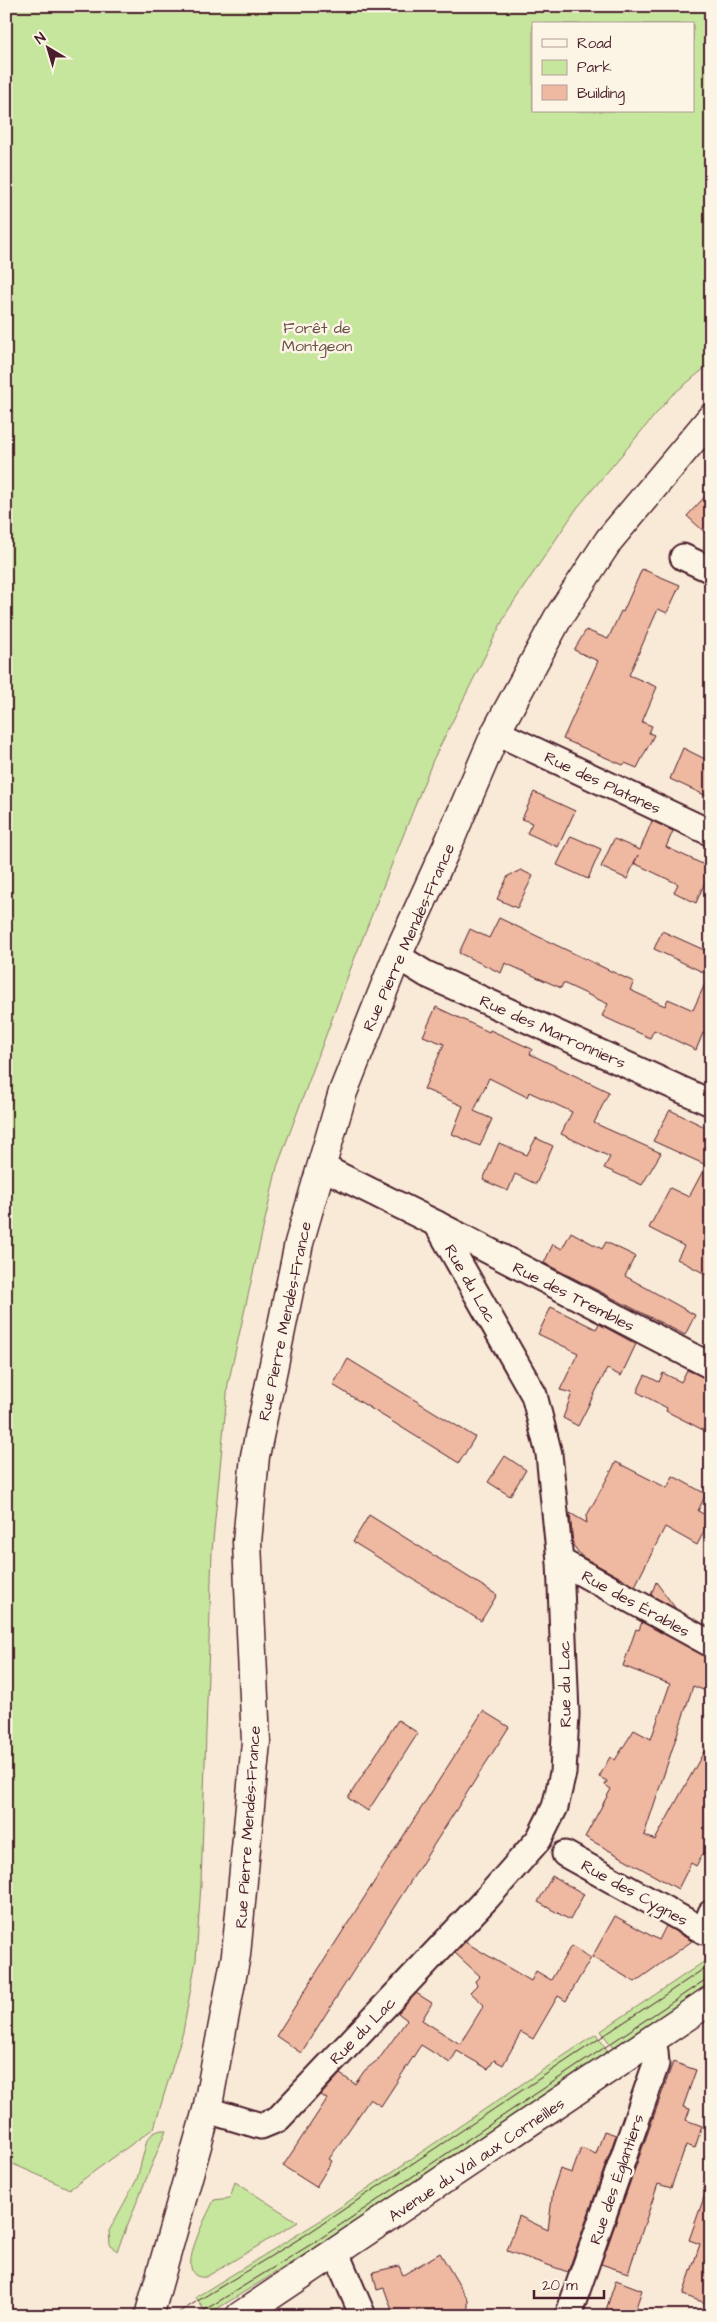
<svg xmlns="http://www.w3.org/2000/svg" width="717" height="2322" viewBox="0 0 717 2322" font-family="'Architects Daughter',sans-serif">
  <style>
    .green { fill: #c6e59d; stroke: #888264; fill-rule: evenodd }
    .building { fill: #eeb8a1; stroke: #4a1f2b }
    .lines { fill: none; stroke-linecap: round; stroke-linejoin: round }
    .street-casing { stroke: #4a1f2b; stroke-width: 29 }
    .secondary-casing { stroke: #4a1f2b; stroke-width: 31 }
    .street { stroke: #fcf5e5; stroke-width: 25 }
    .secondary { stroke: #fcf5e5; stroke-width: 28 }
    .tram { stroke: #4a1f2b; stroke-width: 1 }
    .labels { text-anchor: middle; stroke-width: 5; stroke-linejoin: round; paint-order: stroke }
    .park-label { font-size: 16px; fill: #695048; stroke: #fcf5e5 }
    .street-label { font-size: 16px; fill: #4a1f2b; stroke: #fcf5e5 }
  </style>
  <rect width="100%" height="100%" fill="#f9e9d7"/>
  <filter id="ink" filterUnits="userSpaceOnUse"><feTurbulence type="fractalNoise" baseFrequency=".02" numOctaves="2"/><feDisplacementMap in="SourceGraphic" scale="10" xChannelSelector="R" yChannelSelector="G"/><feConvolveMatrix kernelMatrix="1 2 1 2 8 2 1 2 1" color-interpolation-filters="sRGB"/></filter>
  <g filter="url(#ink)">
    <g class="green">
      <path d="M6,6H711V363L671,396L577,508L507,612L433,760L352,965L277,1167L228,1384L212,1551L201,1884L196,1960L183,2032L154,2128L70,2189L6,2161ZM533,24H693V111H533Z"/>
      <polygon points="711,1957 711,1983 613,2048 601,2031"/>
      <polygon points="596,2034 608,2051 333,2237 207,2315 196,2297 318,2222"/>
      <polygon points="161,2130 166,2130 117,2251 110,2245 109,2231 137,2179 147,2140 153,2133"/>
      <path d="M235,2182L298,2222L206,2277C170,2281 208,2214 214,2200L230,2198Z"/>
    </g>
    <g class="building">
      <polygon points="711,490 711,538 687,516"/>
      <polygon points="642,569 680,585 667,613 658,609 629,675 657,687 642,722 652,726 649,733 654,735 637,768 625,763 623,765 563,739 598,661 574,650 586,630 608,639 621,611 623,612"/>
      <polygon points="683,748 711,762 711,798 670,779"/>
      <polygon points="534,792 575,811 558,847 527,833 532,823 522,819"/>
      <polygon points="652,821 673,831 666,847 711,868 696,903 674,892 678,884 634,863 638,855 627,879 601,867 614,839 640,850"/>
      <polygon points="571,836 601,849 588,879 557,865"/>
      <polygon points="521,870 533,876 517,908 497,899 508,876"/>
      <polygon points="499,918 634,982 630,990 665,1006 668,999 693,1010 709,975 654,949 662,931 711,953 711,1037 703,1033 696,1050 654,1030 650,1038 602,1016 608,1004 563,983 561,988 505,963 501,973 459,953 470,929 489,938"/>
      <polygon points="436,1007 489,1032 490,1030 532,1049 530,1054 609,1092 594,1123 661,1153 642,1185 604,1168 610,1157 561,1134 572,1112 529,1092 527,1097 489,1078 474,1111 492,1119 480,1146 452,1134 463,1106 424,1089 444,1044 423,1036"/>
      <polygon points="670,1110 711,1130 711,1277 677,1259 684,1246 649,1228 670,1188 689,1197 706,1165 653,1141"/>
      <polygon points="536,1138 553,1146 536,1184 515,1174 508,1191 483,1180 499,1143 527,1155"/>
      <polygon points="571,1232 602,1249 606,1242 635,1256 625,1276 695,1315 685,1335 544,1263 553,1244 562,1249"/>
      <polygon points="551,1307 596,1329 599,1324 636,1344 621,1376 607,1369 578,1426 563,1418 572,1393 560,1390 578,1353 538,1334"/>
      <polygon points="348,1359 475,1437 459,1463 333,1385"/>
      <polygon points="687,1370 711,1380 711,1434 666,1411 667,1408 637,1392 645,1375 659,1382 663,1373 681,1382"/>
      <polygon points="505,1456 526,1470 510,1496 488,1482"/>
      <polygon points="616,1462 667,1488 673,1476 706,1494 698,1511 711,1518 697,1545 665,1527 635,1586 581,1556 573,1545 570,1513 587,1523 586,1517"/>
      <polygon points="369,1515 497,1595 481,1621 353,1542"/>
      <polygon points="656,1582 676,1609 651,1595"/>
      <polygon points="642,1622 711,1659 711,1693 693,1686 644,1835 655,1840 711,1739 711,1841 696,1866 691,1863 678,1889 585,1837 611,1789 605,1785 607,1781 599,1777 610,1757 615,1760 634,1730 651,1739 670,1684 623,1666 636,1629 639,1630"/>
      <polygon points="483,1711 509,1727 301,2053 276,2036"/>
      <polygon points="398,1720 418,1733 368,1811 348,1798"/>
      <polygon points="552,1876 584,1894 570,1920 538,1902"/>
      <polygon points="615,1916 659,1940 666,1926 692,1941 635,1982 592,1957"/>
      <polygon points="465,1942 531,1981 536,1971 551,1980 571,1946 591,1958 566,2001 558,1996 533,2039 521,2032 503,2065 494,2060 488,2069 457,2051 450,2063 421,2045 381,2106 370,2099 329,2159 332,2161 316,2187 283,2166 327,2099 321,2095 340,2074 355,2084 365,2070 379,2059 407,2020 398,2013 416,1993 432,2003 422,2020 460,2044 484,2005 470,1992 477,1985 475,1981 480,1976 455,1953"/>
      <polygon points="673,2062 696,2070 683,2107 690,2109 686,2120 702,2126 695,2148 686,2145 671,2188 658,2184 628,2273 601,2264"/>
      <polygon points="604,2131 616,2135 568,2272 507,2251 519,2216 548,2230 553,2190 560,2169 572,2173 581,2148 596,2154"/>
      <polygon points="708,2186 711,2186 711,2305 683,2295 700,2244 689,2240"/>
      <polygon points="440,2253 468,2300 468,2311 416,2310 419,2316 394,2316 384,2288 377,2290 373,2272 399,2266 403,2275"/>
      <polygon points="616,2280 642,2290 633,2316 604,2316"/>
    </g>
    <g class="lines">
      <defs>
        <g id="street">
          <polyline points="683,557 711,570"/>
          <polyline points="496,732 711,833"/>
          <polyline points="397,956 426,974 711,1103"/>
          <polyline points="437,1224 711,1366"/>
          <polyline points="560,1561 711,1644"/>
          <polyline points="565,1854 704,1931 711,1913"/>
          <polyline points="207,2110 261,2126 278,2119 487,1898 539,1839 555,1807 563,1773 566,1714 560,1561 549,1454 534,1395 437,1224 322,1167"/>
          <polyline points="336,2253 363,2316"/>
          <polyline points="568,2316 656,2064 655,2051 649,2042"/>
        </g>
        <g id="secondary">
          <polyline points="149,2316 207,2110 236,1955 256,1742 247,1542 255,1456 299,1243 343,1092 397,956 450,840 496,732 558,618 609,540 711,418"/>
          <polyline points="240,2316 711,2000"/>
        </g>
      </defs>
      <use href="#street" class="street-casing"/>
      <use href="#secondary" class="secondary-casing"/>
      <use href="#street" class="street"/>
      <use href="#secondary" class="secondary"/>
      <g class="tram">
        <polyline points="173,2316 307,2234 711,1964"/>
        <polyline points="195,2316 318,2240 711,1976"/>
      </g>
    </g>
  </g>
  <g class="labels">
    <g class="park-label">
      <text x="317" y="333">Forêt de<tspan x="317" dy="18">Montgeon</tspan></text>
    </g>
    <g class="street-label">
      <text transform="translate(603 782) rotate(25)" y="6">Rue des Platanes</text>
      <text transform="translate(408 937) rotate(-66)" y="6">Rue Pierre Mendès-France</text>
      <text transform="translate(553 1031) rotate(24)" y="6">Rue des Marronniers</text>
      <text transform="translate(471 1283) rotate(60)" y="6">Rue du Lac</text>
      <text transform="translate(574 1296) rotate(27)" y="6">Rue des Trembles</text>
      <text transform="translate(284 1321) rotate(-78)" y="6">Rue Pierre Mendès-France</text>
      <text transform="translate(636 1603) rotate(29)" y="6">Rue des Érables</text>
      <text transform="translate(564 1684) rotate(-91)" y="6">Rue du Lac</text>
      <text transform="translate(247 1827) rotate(-86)" y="6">Rue Pierre Mendès-France</text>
      <text transform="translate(635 1892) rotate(29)" y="6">Rue des Cygnes</text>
      <text transform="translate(362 2030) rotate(-46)" y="6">Rue du Lac</text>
      <text transform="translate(476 2159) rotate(-34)" y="6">Avenue du Val aux Corneilles</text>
      <text transform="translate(616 2179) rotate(-71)" y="6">Rue des Églantiers</text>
    </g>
  </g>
  <rect width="717" height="2322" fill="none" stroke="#fcf5e5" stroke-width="25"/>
  <rect x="12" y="12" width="692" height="2297" fill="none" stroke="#4a1f2b" stroke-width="2" filter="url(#ink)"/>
  <rect x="532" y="22" width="162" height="90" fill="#fcf5e5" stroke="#b59f9b"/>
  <rect x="542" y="39" width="25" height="8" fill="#fcf5e5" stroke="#b59f9b"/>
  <text x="577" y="48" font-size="15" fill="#4a1f2b">Road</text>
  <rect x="542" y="60" width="25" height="15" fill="#c6e59d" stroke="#b59f9b"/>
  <text x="577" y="72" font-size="15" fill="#4a1f2b">Park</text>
  <rect x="542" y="85" width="25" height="15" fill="#eeb8a1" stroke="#b59f9b"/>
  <text x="577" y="98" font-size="15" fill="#4a1f2b">Building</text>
  <g transform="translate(48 48) rotate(322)" stroke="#fcf5e5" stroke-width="4" paint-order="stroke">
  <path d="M0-4L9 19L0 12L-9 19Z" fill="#4a1f2b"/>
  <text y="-8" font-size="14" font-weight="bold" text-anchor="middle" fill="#4a1f2b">N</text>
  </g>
  <path d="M534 2290v8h70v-8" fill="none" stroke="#4a1f2b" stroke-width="2.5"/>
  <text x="542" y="2290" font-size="15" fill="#4a1f2b" stroke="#fcf5e5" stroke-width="4" paint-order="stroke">20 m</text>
</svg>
